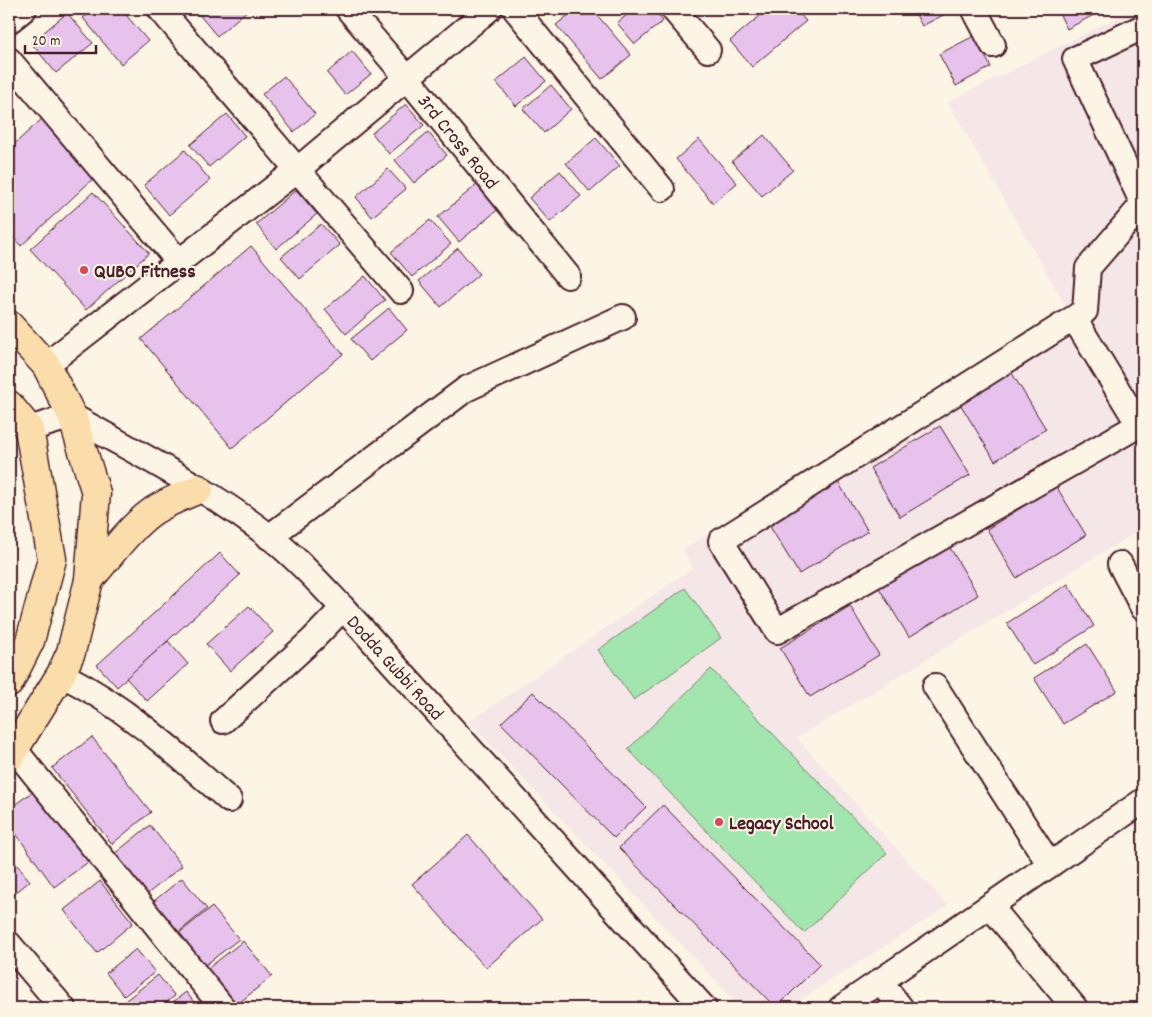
<svg xmlns="http://www.w3.org/2000/svg" width="1152" height="1017" viewBox="0 0 1152 1017" font-family="Dekko,sans-serif">
  <style>
    .built { fill: #f5e6e7 }
    .green { fill: #a3e5af; stroke: #76826d }
    .building { fill: #e6c2ed; stroke: #4a1f2b }
    .lines { fill: none; stroke-linecap: round; stroke-linejoin: round }
    .minor-casing { stroke: #4a1f2b; stroke-width: 28 }
    .major-casing { stroke: #4a1f2b; stroke-width: 31 }
    .minor { stroke: #fcf5e5; stroke-width: 24 }
    .major { stroke: #fbddab; stroke-width: 28 }
    .poi-dot { fill: #d1495b; stroke: #fcf5e5; stroke-width: 2 }
    .labels { text-anchor: middle; stroke-width: 4; stroke-linejoin: round; paint-order: stroke }
    .street-label { font-size: 20px; fill: #4a1f2b; stroke: #fcf5e5 }
    .poi-label { font-size: 20px; font-weight: bold; fill: #4a1f2b; stroke: #fcf5e5; text-anchor: start }
  </style>
  <rect width="100%" height="100%" fill="#fcf5e5"/>
  <filter id="ink" filterUnits="userSpaceOnUse"><feTurbulence type="fractalNoise" baseFrequency=".02" numOctaves="2"/><feDisplacementMap in="SourceGraphic" scale="10" xChannelSelector="R" yChannelSelector="G"/><feConvolveMatrix kernelMatrix="1 2 1 2 8 2 1 2 1" color-interpolation-filters="sRGB"/></filter>
  <g filter="url(#ink)">
    <g class="built">
      <polygon points="1134,9 1143,9 1143,528 797,738 948,906 787,1008 742,1008 469,722 693,568 683,550 1067,308 948,102"/>
      <polygon points="9,480 19,508 9,537"/>
    </g>
    <g class="green">
      <polygon points="685,588 721,638 634,700 598,650"/>
      <polygon points="711,669 887,853 804,933 628,749"/>
    </g>
    <g class="building">
      <polygon points="94,9 121,9 148,41 121,64 83,18"/>
      <polygon points="199,9 249,9 217,36 196,11"/>
      <polygon points="576,9 592,9 631,55 602,79 556,25"/>
      <polygon points="634,9 653,9 663,21 635,44 617,23"/>
      <polygon points="768,9 795,9 806,21 752,67 730,41"/>
      <polygon points="913,9 955,9 922,26"/>
      <polygon points="1057,9 1105,9 1067,29"/>
      <polygon points="67,13 93,43 56,73 31,43"/>
      <polygon points="974,36 991,67 956,86 939,54"/>
      <polygon points="352,51 371,74 345,95 327,73"/>
      <polygon points="526,57 546,81 516,106 496,82"/>
      <polygon points="284,76 315,114 294,132 262,94"/>
      <polygon points="551,85 571,109 544,133 523,109"/>
      <polygon points="406,104 424,125 389,154 372,133"/>
      <polygon points="227,114 245,136 209,167 190,145"/>
      <polygon points="44,117 97,175 21,246 9,233 9,149"/>
      <polygon points="428,132 447,155 414,183 395,160"/>
      <polygon points="764,135 793,170 762,196 732,161"/>
      <polygon points="596,138 620,166 590,192 566,163"/>
      <polygon points="699,139 737,183 713,203 676,159"/>
      <polygon points="185,150 210,180 169,215 144,185"/>
      <polygon points="388,169 406,189 372,217 356,197"/>
      <polygon points="560,171 581,196 550,222 529,198"/>
      <polygon points="480,182 501,207 459,242 438,217"/>
      <polygon points="296,190 317,214 276,249 256,224"/>
      <polygon points="93,192 149,253 86,310 30,249"/>
      <polygon points="430,220 451,244 412,277 391,252"/>
      <polygon points="321,224 340,245 300,279 281,257"/>
      <polygon points="251,246 343,354 232,448 141,339"/>
      <polygon points="458,248 479,274 441,307 419,281"/>
      <polygon points="365,276 385,300 346,334 325,309"/>
      <polygon points="389,308 407,330 370,361 351,339"/>
      <polygon points="1010,370 1046,429 995,461 959,402"/>
      <polygon points="940,426 970,475 900,517 870,468"/>
      <polygon points="838,482 868,531 799,574 769,525"/>
      <polygon points="1056,486 1086,535 1016,578 987,529"/>
      <polygon points="949,546 978,595 909,637 879,588"/>
      <polygon points="220,553 240,575 117,687 97,665"/>
      <polygon points="1068,584 1094,626 1033,665 1007,623"/>
      <polygon points="249,606 273,632 230,671 206,644"/>
      <polygon points="850,606 879,655 810,697 780,648"/>
      <polygon points="168,641 188,664 147,701 126,678"/>
      <polygon points="1087,644 1117,691 1063,724 1034,678"/>
      <polygon points="533,692 646,807 614,838 501,723"/>
      <polygon points="92,737 151,812 112,844 52,768"/>
      <polygon points="39,787 91,860 54,887 9,824 9,809"/>
      <polygon points="663,805 820,964 776,1008 619,848"/>
      <polygon points="150,825 182,866 146,895 113,855"/>
      <polygon points="468,835 542,919 486,968 412,884"/>
      <polygon points="9,855 30,881 9,898"/>
      <polygon points="182,878 207,909 174,936 149,905"/>
      <polygon points="100,881 133,923 97,953 64,910"/>
      <polygon points="212,907 239,939 199,970 173,938"/>
      <polygon points="243,941 272,976 233,1008 202,973"/>
      <polygon points="136,949 155,972 124,996 106,973"/>
      <polygon points="158,975 175,996 159,1008 132,1008 126,1000"/>
      <polygon points="186,992 198,1007 165,1008"/>
    </g>
    <g class="lines">
      <defs>
        <g id="minor">
          <polyline points="160,9 401,291"/>
          <polyline points="348,9 408,79 568,276"/>
          <polyline points="515,9 662,189"/>
          <polyline points="673,9 708,50"/>
          <polyline points="974,9 993,45"/>
          <polyline points="9,21 24,9"/>
          <polyline points="9,60 179,262"/>
          <polyline points="1074,318 1139,425 777,631 721,541 1085,311 1088,268 1143,204 1075,59 1143,27"/>
          <polyline points="46,365 297,170 489,9"/>
          <path d="M29,429L72,416C138,454 209,489 270,537C297,558 320,584 343,608L704,1008"/>
          <polyline points="269,537 466,389 623,317"/>
          <polyline points="1120,564 1143,608"/>
          <path d="M61,674C126,707 176,753 229,800"/>
          <polyline points="935,686 1050,865"/>
          <polyline points="223,721 313,639 343,608"/>
          <polyline points="15,750 223,1008"/>
          <polyline points="990,906 1075,1008"/>
          <polyline points="9,944 63,1008"/>
          <polyline points="880,981 901,1008"/>
          <polyline points="841,1008 1143,801"/>
        </g>
        <g id="major">
          <polyline points="9,325 46,365 72,416 96,493 89,580 71,652 61,674 9,758"/>
          <polyline points="9,405 29,429 52,559 30,641 9,683"/>
          <path d="M89,580C109,557 128,529 153,511C167,502 183,496 199,489"/>
        </g>
      </defs>
      <use href="#minor" class="minor-casing"/>
      <use href="#major" class="major-casing"/>
      <use href="#minor" class="minor"/>
      <use href="#major" class="major"/>
    </g>
  </g>
  <g class="poi-dot">
    <circle cx="84" cy="270" r="5"/>
    <circle cx="719" cy="822" r="5"/>
  </g>
  <g class="labels">
    <g class="street-label">
      <text transform="translate(459 141) rotate(51)" y="7">3rd Cross Road</text>
      <text transform="translate(396 667) rotate(48)" y="7">Dodda Gubbi Road</text>
    </g>
    <g class="poi-label">
      <text x="94" y="277">QUBO Fitness</text>
      <text x="729" y="829">Legacy School</text>
    </g>
  </g>
  <rect width="1152" height="1017" fill="none" stroke="#fcf5e5" stroke-width="30"/>
  <rect x="15" y="15" width="1122" height="987" fill="none" stroke="#4a1f2b" stroke-width="2" filter="url(#ink)"/>
  <path d="M25 45v8h71v-8" fill="none" stroke="#4a1f2b" stroke-width="2.5"/>
  <text x="32" y="45" font-size="15" fill="#4a1f2b" stroke="#fcf5e5" stroke-width="4" paint-order="stroke">20 m</text>
</svg>
